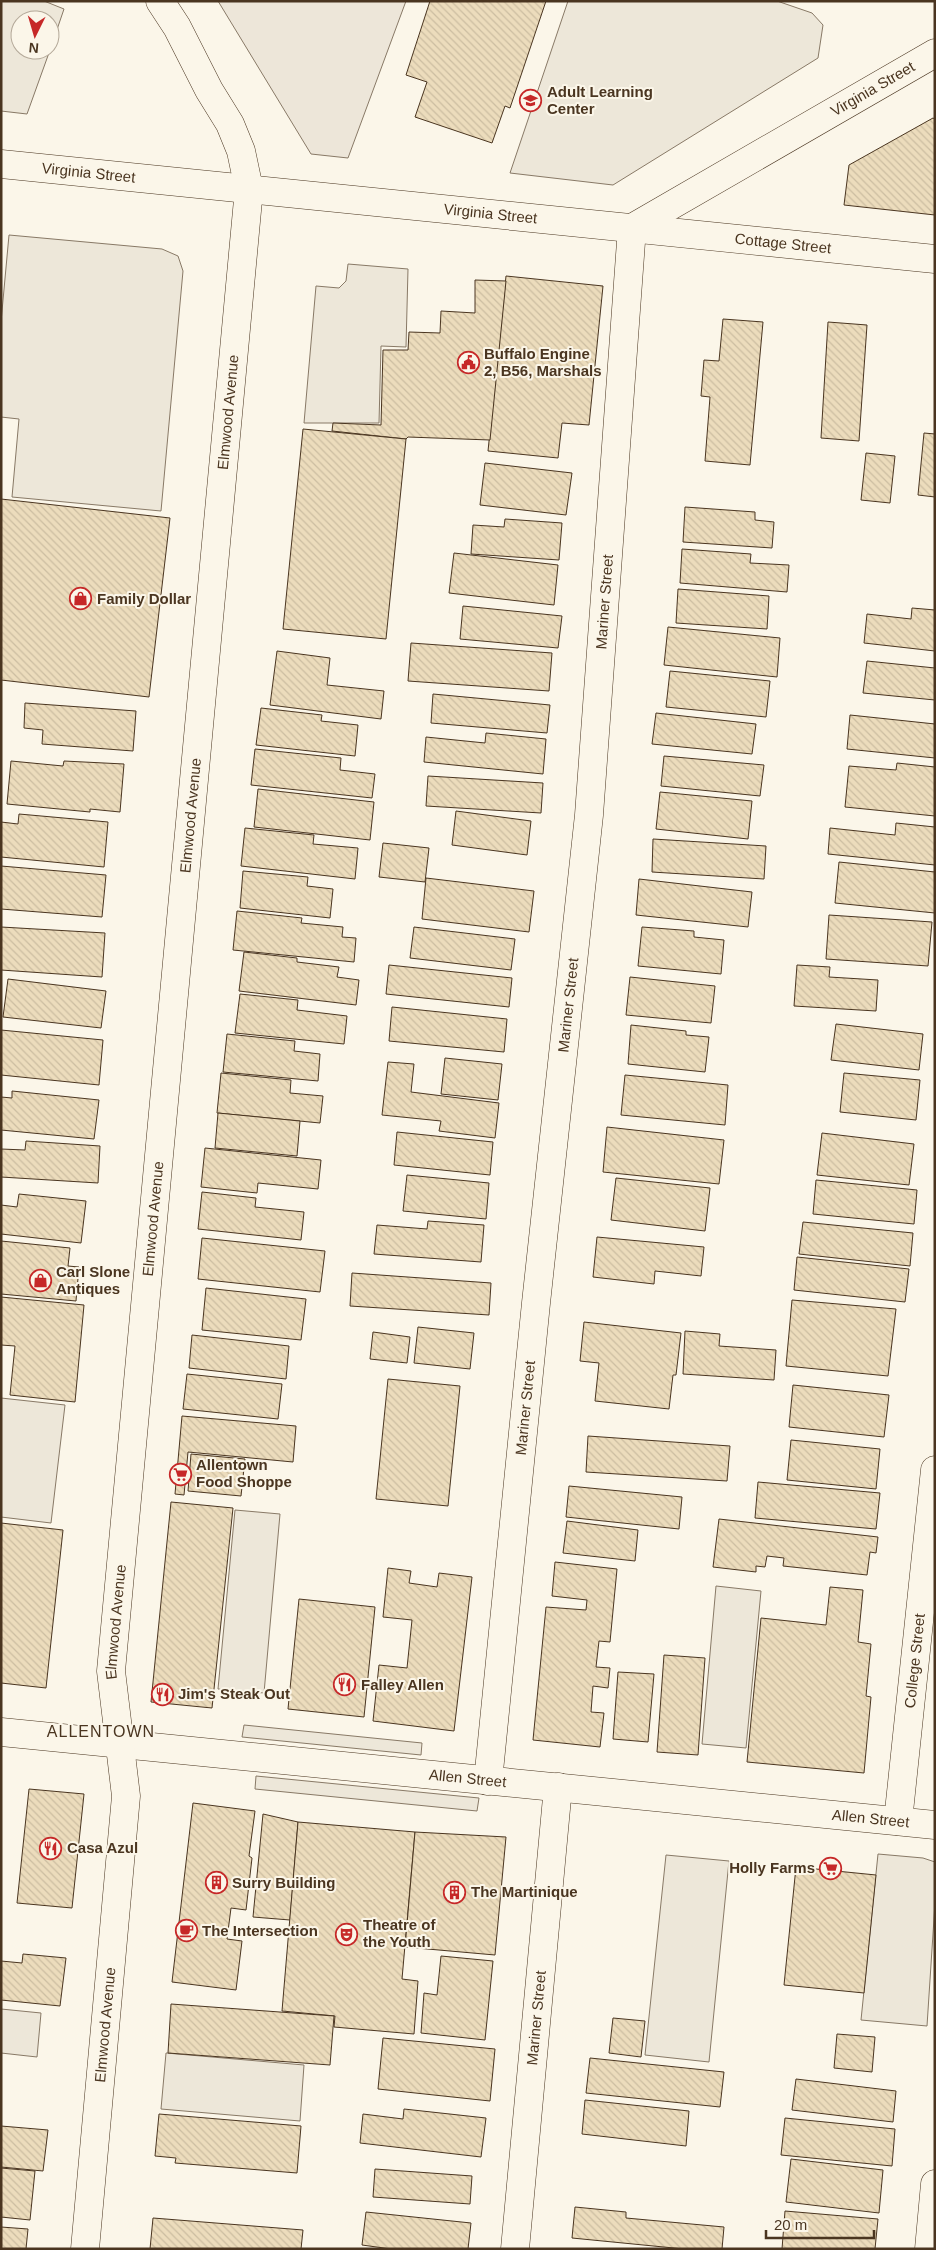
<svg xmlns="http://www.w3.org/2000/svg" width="936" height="2250" viewBox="0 0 936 2250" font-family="Arial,sans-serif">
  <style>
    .grass { fill: #ede6d9; stroke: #887966 }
    .parking { fill: #ede7d9; stroke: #887966 }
    .building { fill: url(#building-back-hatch); stroke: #4a3520 }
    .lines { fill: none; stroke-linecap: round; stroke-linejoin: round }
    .minor-casing { stroke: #4a3520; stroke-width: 29 }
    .tertiary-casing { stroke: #4a3520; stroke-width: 29 }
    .minor { stroke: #fbf6e9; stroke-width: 28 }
    .tertiary { stroke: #fbf6e9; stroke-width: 28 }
    .labels { text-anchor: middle; stroke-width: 4; stroke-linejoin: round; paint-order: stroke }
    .street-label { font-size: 15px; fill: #4a3520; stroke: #fbf6e9 }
    .poi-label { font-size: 15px; font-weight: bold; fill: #4a3520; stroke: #fbf6e9; text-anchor: start }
    .neighbourhood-label { font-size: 16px; letter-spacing: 1px; fill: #4a3520; stroke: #fbf6e9 }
  </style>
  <defs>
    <pattern id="building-back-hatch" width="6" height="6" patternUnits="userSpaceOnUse" patternTransform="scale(1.25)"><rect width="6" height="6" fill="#ecdcbc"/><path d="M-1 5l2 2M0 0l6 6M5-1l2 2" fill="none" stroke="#ccbda1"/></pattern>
  </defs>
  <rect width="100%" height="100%" fill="#fbf6e9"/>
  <polygon class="grass" points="218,1 406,1 348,158 311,154"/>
  <g class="parking">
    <polygon points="1,1 44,1 64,9 50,50 50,20 20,20 20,50 50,50 27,114 1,111"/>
    <polygon points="568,1 777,1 812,13 823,25 818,58 613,185 510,173"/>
    <polygon points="9,235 162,249 178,256 183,271 161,511 12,497 19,419 1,417 1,322"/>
    <polygon points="348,264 408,269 406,347 381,346 379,423 304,423 316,286 339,288 346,281"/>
    <polygon points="1,1398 65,1405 51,1523 1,1517"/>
    <polygon points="235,1510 280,1514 264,1693 218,1689"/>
    <polygon points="716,1586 761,1591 746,1748 702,1744"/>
    <polygon points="244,1725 422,1743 421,1755 242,1737"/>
    <polygon points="256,1776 479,1798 477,1811 255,1789"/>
    <polygon points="878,1854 923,1858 935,1862 935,1903 927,2026 861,2020"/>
    <polygon points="666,1855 729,1861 709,2062 645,2055"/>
    <polygon points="1,2009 41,2013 37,2057 1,2053"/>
    <polygon points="166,2053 304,2065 300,2121 161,2109"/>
  </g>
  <g class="building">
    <polygon points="430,1 546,1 510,108 505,106 492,143 415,117 427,82 406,75"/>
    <polygon points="933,118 935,119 935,215 844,205 849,165"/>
    <polygon points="506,276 603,286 589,425 562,423 558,458 488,451"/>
    <polygon points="475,280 506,281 490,440 408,437 406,439 332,431 333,423 381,425 383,350 408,350 409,332 440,333 441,311 475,313"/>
    <polygon points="723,319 763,322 750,465 705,461 710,397 701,396 704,360 719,361"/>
    <polygon points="828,322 867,325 859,441 821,438"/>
    <polygon points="303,429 406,439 386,639 283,629"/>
    <polygon points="924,433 935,434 935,497 918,495"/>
    <polygon points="866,453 895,456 890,503 861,500"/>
    <polygon points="485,463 572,473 566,515 480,505"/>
    <polygon points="1,499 170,518 149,697 1,680"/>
    <polygon points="685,507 755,512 755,520 774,522 772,548 683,542"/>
    <polygon points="505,519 562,523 559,560 471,554 473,525 504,527"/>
    <polygon points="682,549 751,554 750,563 789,565 787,592 680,583"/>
    <polygon points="454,553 558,565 554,605 449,593"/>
    <polygon points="678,589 769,596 767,629 676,623"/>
    <polygon points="463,606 562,616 558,648 460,639"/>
    <polygon points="912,608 935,610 935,651 864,643 867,614 911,619"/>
    <polygon points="668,627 780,638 777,677 664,665"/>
    <polygon points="411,643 552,653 549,691 408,681"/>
    <polygon points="277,651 330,658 327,685 384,691 381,719 270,705"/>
    <polygon points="867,661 935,668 935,700 863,693"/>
    <polygon points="670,671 770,681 766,717 666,707"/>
    <polygon points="433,694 550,705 547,733 431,723"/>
    <polygon points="25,703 136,711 133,751 42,744 43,730 24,728"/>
    <polygon points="261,708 322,715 321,721 358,725 355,756 256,745"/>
    <polygon points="656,713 756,724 752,754 652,744"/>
    <polygon points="850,715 935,724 935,758 847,749"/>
    <polygon points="486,733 546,739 543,774 424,762 426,737 485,743"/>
    <polygon points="255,749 341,758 340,770 375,774 372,798 251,785"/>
    <polygon points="664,756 764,765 760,796 661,786"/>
    <polygon points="11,761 63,766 64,761 124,764 120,812 90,809 90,812 7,804"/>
    <polygon points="897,763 935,767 935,816 845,807 849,766 896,770"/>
    <polygon points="428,776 543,783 541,813 426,806"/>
    <polygon points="258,789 374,802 370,840 254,827"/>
    <polygon points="660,792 752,801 748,839 656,829"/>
    <polygon points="456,811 531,821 527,855 452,845"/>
    <polygon points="19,814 108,822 104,867 1,857 1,822 18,824"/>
    <polygon points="896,823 935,827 935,865 828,854 830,828 895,835"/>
    <polygon points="245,828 314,835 313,844 358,848 355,879 241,866"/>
    <polygon points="653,839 766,846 764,879 652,872"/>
    <polygon points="383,843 429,848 425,882 379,877"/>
    <polygon points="839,862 935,872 935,913 835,903"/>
    <polygon points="1,866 106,875 102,917 1,909"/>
    <polygon points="243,871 308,877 307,886 333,889 330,918 240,908"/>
    <polygon points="426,878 534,891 529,932 422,919"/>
    <polygon points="639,879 752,892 748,927 636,915"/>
    <polygon points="237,911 302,918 301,923 343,927 342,937 356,938 354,962 233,950"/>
    <polygon points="829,915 932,922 928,966 826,959"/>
    <polygon points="1,927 105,933 102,977 1,970"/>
    <polygon points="414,927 515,939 511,970 410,958"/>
    <polygon points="642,927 694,931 694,937 724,940 721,974 638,966"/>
    <polygon points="244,952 297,958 297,962 339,967 337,977 359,980 356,1005 239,991"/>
    <polygon points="389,965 512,978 509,1007 386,994"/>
    <polygon points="797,965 830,967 829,977 878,980 876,1011 794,1006"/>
    <polygon points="630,977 715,986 711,1023 626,1015"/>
    <polygon points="8,979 106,991 101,1028 3,1017"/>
    <polygon points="240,994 298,1000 297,1010 347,1016 344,1044 235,1033"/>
    <polygon points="392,1007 507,1019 504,1052 389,1041"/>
    <polygon points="836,1024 923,1034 919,1070 831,1060"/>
    <polygon points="631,1025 686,1031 686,1035 709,1037 705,1072 628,1064"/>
    <polygon points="1,1030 103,1040 99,1085 1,1075"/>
    <polygon points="227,1034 295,1041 294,1051 320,1054 318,1081 223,1072"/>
    <polygon points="445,1058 502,1064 498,1100 441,1094"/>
    <polygon points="388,1062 414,1064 411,1092 499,1103 495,1138 439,1131 441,1121 382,1115"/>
    <polygon points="221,1073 291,1080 290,1093 323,1096 320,1123 217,1113"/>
    <polygon points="844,1073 920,1080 916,1120 840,1112"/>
    <polygon points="625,1075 728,1085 725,1125 621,1115"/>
    <polygon points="12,1091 99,1100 94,1139 1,1130 1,1097 12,1098"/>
    <polygon points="218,1113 300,1121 297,1156 215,1148"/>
    <polygon points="607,1127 724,1140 719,1184 603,1172"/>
    <polygon points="397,1132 493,1142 490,1175 394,1165"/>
    <polygon points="822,1133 914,1144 909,1185 817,1175"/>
    <polygon points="26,1141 100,1146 98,1183 1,1177 1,1149 25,1150"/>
    <polygon points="205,1148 321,1160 318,1189 258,1183 257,1193 201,1187"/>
    <polygon points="407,1175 489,1183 486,1219 403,1211"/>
    <polygon points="616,1178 710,1188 705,1231 611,1220"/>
    <polygon points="816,1180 917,1190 914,1224 813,1214"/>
    <polygon points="202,1192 256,1198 255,1207 304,1212 301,1240 198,1229"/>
    <polygon points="19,1194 86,1201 81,1243 1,1234 1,1205 17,1207"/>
    <polygon points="428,1221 484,1225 481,1262 374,1254 377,1225 427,1229"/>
    <polygon points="803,1222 913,1233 910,1266 799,1254"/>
    <polygon points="597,1237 704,1247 701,1276 655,1271 654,1284 593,1277"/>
    <polygon points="202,1238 325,1251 320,1292 198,1279"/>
    <polygon points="1,1241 70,1248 68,1266 79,1267 76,1301 1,1294"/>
    <polygon points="797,1257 909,1269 905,1302 794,1290"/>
    <polygon points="352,1273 491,1283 489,1315 350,1306"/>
    <polygon points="206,1288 306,1299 301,1340 202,1330"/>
    <polygon points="1,1297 84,1305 75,1402 10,1395 15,1346 1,1345"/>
    <polygon points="792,1300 896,1309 888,1376 786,1366"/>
    <polygon points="584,1322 681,1333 676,1375 673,1375 669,1409 595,1401 599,1363 580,1361"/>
    <polygon points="418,1327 474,1333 470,1369 414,1363"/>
    <polygon points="685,1331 720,1334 719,1346 776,1350 774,1380 683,1374"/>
    <polygon points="373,1332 410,1337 407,1363 370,1359"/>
    <polygon points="192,1335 289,1346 286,1379 189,1368"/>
    <polygon points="187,1374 282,1384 278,1419 183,1409"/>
    <polygon points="388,1379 460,1386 448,1506 376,1499"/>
    <polygon points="793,1385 889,1395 884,1437 789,1427"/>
    <polygon points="182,1416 296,1426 293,1462 188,1452 184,1495 175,1494"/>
    <polygon points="588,1436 730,1446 727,1481 586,1472"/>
    <polygon points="791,1440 880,1449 876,1489 787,1480"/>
    <polygon points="191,1454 245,1459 241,1496 188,1491"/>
    <polygon points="758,1482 880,1493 876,1529 755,1518"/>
    <polygon points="569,1486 682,1497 679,1529 566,1517"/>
    <polygon points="171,1502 233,1508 212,1708 151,1702"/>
    <polygon points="719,1519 878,1537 876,1553 870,1552 867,1575 783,1566 784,1558 767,1556 765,1567 756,1566 756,1572 713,1567"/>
    <polygon points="567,1521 638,1530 635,1561 563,1553"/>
    <polygon points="1,1523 63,1530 46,1688 1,1683"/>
    <polygon points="555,1562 617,1569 610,1642 599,1641 596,1667 610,1668 608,1688 593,1686 591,1712 604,1713 600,1747 533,1740 546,1607 586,1610 587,1600 552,1596"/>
    <polygon points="388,1568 411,1571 409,1583 437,1587 439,1573 472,1577 454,1731 373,1721 379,1665 407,1668 412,1620 383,1617"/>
    <polygon points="830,1587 863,1590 858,1642 871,1644 866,1696 871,1697 864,1773 747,1762 761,1618 826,1625"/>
    <polygon points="299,1599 375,1607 364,1717 288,1709"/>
    <polygon points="664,1655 705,1658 698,1755 657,1752"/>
    <polygon points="618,1672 654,1674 648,1742 613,1739"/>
    <polygon points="29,1789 84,1794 72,1908 17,1903"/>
    <polygon points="193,1803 255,1811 249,1856 252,1858 246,1910 231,1908 227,1939 242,1941 236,1990 172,1982"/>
    <polygon points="263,1814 298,1822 290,1920 253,1917"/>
    <polygon points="298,1822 415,1832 402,1979 418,1981 414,2034 334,2027 335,2016 282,2011"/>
    <polygon points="415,1832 506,1837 495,1955 405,1947"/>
    <polygon points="796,1867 876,1875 864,1993 784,1985"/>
    <polygon points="23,1954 66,1958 60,2006 1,2000 1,1961 22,1963"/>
    <polygon points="441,1956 493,1961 485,2040 421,2033 424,1993 437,1995"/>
    <polygon points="171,2004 334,2016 330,2065 168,2053"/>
    <polygon points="613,2018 645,2021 641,2057 609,2053"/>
    <polygon points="837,2034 875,2037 872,2072 834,2068"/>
    <polygon points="383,2038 495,2049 490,2101 378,2089"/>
    <polygon points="590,2058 724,2072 720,2107 586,2093"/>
    <polygon points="796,2079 896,2091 893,2122 792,2110"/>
    <polygon points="585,2100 689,2111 686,2146 582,2134"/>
    <polygon points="404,2109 486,2118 481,2157 360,2143 363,2114 403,2119"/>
    <polygon points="159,2114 301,2126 297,2173 175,2163 176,2158 155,2156"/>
    <polygon points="785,2118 895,2129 892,2166 781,2155"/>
    <polygon points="1,2126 48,2130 43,2171 1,2167"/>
    <polygon points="791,2159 883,2170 879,2213 786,2202"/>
    <polygon points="1,2168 35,2171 30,2220 1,2217"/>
    <polygon points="375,2169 472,2176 470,2204 373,2197"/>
    <polygon points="575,2207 626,2212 626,2218 724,2227 722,2249 684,2249 572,2238"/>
    <polygon points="785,2211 878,2219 875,2249 782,2249"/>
    <polygon points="366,2212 471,2223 468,2249 391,2249 362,2245"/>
    <polygon points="153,2218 303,2230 301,2249 150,2249"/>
    <polygon points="1,2227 28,2229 26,2249 1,2249"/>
  </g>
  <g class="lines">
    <defs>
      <g id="minor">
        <path id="s1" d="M1,164L935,259"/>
        <path id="s2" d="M632,228L935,53"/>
        <path id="s3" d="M1,1732L935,1825"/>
        <path id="s4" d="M488,1781L536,1303L589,815L632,228"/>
        <path id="s5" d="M898,1821L935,1470"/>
        <path id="s6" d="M515,2249L558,1787"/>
        <polyline points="929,2249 935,2184"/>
      </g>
      <g id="tertiary">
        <path id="s7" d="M85,2249L126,1796L111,1671L249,189L241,151L230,124L209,90L177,27L160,1"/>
      </g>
    </defs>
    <use href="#minor" class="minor-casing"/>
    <use href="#tertiary" class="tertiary-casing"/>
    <use href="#minor" class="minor"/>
    <use href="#tertiary" class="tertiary"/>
  </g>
  <defs>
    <symbol id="school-ring" viewBox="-11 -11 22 22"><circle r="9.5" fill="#fbf6e9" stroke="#c62828" stroke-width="1.5"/><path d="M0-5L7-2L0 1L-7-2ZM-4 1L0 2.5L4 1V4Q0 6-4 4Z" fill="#c62828"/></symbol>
    <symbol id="civic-ring" viewBox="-11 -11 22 22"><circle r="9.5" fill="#fbf6e9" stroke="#c62828" stroke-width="1.5"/><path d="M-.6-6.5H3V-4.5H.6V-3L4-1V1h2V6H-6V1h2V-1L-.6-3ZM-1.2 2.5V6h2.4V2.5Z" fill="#c62828"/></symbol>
    <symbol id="shop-ring" viewBox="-11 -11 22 22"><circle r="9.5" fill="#fbf6e9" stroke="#c62828" stroke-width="1.5"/><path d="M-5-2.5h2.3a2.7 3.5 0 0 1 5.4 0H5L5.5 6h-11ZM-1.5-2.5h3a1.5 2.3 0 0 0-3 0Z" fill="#c62828"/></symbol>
    <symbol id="supermarket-ring" viewBox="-11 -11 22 22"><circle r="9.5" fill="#fbf6e9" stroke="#c62828" stroke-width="1.5"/><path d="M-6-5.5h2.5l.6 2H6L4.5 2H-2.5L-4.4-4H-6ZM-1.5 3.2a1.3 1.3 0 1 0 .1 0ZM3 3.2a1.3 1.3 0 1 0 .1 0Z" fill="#c62828"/></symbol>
    <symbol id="restaurant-ring" viewBox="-11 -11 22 22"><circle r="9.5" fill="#fbf6e9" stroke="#c62828" stroke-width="1.5"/><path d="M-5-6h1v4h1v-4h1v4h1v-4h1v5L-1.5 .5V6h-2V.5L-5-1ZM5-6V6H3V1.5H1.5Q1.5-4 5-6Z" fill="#c62828"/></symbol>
    <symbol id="building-ring" viewBox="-11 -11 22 22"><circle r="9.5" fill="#fbf6e9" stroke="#c62828" stroke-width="1.5"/><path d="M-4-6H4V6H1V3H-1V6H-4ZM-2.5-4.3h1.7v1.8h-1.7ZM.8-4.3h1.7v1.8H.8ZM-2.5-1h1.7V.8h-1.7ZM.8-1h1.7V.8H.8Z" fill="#c62828"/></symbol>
    <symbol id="cafe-ring" viewBox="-11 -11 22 22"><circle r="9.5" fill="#fbf6e9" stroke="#c62828" stroke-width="1.5"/><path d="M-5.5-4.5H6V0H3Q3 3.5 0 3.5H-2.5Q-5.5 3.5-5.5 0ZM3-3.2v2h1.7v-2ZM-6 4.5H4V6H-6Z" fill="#c62828"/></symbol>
    <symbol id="theatre-ring" viewBox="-11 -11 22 22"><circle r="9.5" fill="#fbf6e9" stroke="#c62828" stroke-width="1.5"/><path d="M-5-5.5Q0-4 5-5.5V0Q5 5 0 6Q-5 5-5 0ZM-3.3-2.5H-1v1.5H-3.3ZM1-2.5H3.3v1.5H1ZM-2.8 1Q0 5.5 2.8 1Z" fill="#c62828"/></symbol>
  </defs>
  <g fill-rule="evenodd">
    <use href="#school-ring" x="518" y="88" width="25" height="25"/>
    <use href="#civic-ring" x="456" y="350" width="25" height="25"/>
    <use href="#shop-ring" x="68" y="586" width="25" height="25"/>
    <use href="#shop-ring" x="28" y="1268" width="25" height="25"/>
    <use href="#supermarket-ring" x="168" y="1462" width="25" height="25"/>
    <use href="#restaurant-ring" x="332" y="1672" width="25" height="25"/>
    <use href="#restaurant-ring" x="150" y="1682" width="25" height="25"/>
    <use href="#restaurant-ring" x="38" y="1836" width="25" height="25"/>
    <use href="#supermarket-ring" x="818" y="1856" width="25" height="25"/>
    <use href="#building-ring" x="204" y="1870" width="25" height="25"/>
    <use href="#building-ring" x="442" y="1880" width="25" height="25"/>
    <use href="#cafe-ring" x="174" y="1918" width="25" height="25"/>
    <use href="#theatre-ring" x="334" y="1922" width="25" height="25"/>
  </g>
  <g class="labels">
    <g class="street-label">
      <text dy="5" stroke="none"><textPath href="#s2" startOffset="278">Virginia Street</textPath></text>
      <text dy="5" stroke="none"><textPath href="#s1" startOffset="88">Virginia Street</textPath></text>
      <text dy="5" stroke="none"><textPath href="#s1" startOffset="492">Virginia Street</textPath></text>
      <text dy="5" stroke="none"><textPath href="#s1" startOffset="786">Cottage Street</textPath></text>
      <text dy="5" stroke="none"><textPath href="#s7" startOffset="1845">Elmwood Avenue</textPath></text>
      <text dy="5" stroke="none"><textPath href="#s4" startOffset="1185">Mariner Street</textPath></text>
      <text dy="5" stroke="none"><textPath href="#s7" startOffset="1440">Elmwood Avenue</textPath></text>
      <text dy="5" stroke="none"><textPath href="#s4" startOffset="780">Mariner Street</textPath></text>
      <text dy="5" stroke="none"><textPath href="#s7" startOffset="1035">Elmwood Avenue</textPath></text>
      <text dy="5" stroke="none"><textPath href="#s4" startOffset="375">Mariner Street</textPath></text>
      <text dy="5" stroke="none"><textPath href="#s7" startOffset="630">Elmwood Avenue</textPath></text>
      <text dy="5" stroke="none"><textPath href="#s5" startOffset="161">College Street</textPath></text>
      <text dy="5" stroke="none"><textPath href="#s3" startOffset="469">Allen Street</textPath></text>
      <text dy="5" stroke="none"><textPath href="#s3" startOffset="874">Allen Street</textPath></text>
      <text dy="5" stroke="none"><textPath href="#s6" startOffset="232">Mariner Street</textPath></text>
      <text dy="5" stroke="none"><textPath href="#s7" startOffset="225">Elmwood Avenue</textPath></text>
    </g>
    <g class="poi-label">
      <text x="547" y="97">Adult Learning<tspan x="547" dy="17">Center</tspan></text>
      <text x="484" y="359">Buffalo Engine<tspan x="484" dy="17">2, B56, Marshals</tspan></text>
      <text x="97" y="604">Family Dollar</text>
      <text x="56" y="1277">Carl Slone<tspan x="56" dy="17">Antiques</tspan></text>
      <text x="196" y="1470">Allentown<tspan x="196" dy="17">Food Shoppe</tspan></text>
      <text x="361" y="1690">Falley Allen</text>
      <text x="178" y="1699">Jim's Steak Out</text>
      <text x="67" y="1853">Casa Azul</text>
      <text x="815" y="1873" text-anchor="end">Holly Farms</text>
      <text x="232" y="1888">Surry Building</text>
      <text x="471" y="1897">The Martinique</text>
      <text x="363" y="1930">Theatre of<tspan x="363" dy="17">the Youth</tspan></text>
      <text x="202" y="1936">The Intersection</text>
    </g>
    <g class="neighbourhood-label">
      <text x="101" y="1737">ALLENTOWN</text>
    </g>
  </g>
  <rect width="936" height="2250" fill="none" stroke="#4a3520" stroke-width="5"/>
  <g transform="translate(35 35) rotate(185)"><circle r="24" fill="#fbf6e9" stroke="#b4a999"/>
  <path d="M0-4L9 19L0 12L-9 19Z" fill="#c62828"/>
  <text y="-8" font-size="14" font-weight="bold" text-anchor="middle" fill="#4a3520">N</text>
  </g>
  <path d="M766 2230v8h108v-8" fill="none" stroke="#4a3520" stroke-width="2.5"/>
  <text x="774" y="2230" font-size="15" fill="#4a3520" stroke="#fbf6e9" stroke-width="4" paint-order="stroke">20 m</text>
</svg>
